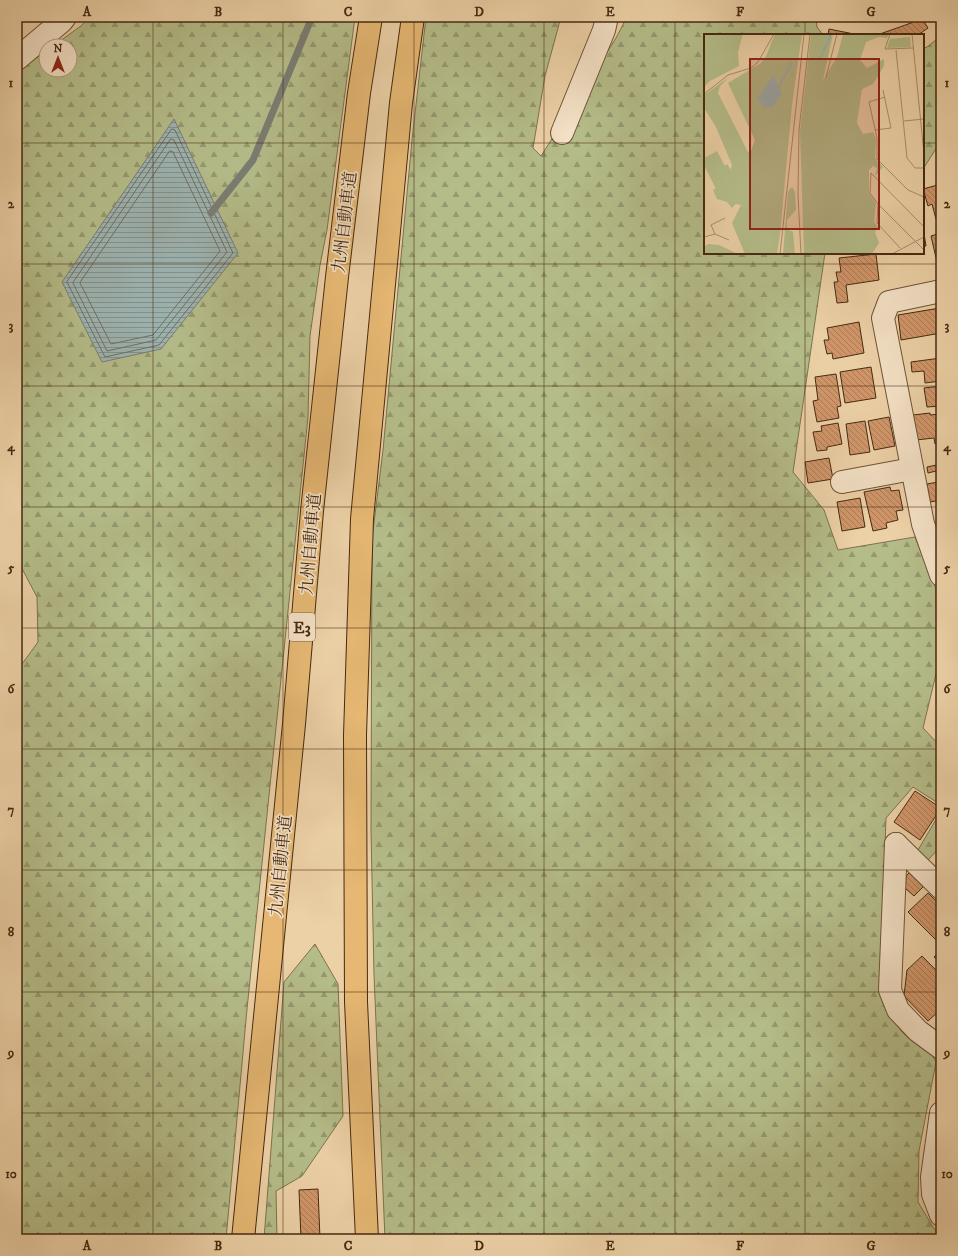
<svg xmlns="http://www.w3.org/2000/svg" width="958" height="1256" viewBox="0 0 958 1256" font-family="'IM FELL DW Pica','Noto Serif JP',serif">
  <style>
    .forest { fill: url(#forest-firs); stroke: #7d734d }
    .water { fill: url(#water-rules); stroke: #7a7d72 }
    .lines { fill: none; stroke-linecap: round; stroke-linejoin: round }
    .shore { stroke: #726f62; stroke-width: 1 }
    .stream { stroke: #7a7d72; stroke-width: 7 }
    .building { fill: url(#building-back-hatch); stroke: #462a11 }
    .minor-casing { stroke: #705436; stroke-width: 24 }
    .tertiary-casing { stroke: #705436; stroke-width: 24 }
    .motorway-casing { stroke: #462a11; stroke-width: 24 }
    .minor { stroke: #f3e0c5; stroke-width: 22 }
    .tertiary { stroke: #f3e0c5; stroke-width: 22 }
    .motorway { stroke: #e6b873; stroke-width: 22 }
    .grid { fill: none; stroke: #462a11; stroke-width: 1; stroke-opacity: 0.55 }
    .labels { text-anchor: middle; stroke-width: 3.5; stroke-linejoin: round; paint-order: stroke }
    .shield { fill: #f3e0c5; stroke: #7a6147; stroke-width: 1 }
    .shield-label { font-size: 16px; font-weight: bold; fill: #462a11 }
    .street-label { font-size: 17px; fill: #462a11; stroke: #f3e0c5 }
    .inset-river { fill: none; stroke: #9db4b2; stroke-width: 2 }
    .inset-road { fill: none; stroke: #aa8e6a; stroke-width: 1 }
    .view { fill: #8f2418; fill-opacity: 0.15; stroke: #8f2418; stroke-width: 2 }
    .inset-edge { fill: none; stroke: #462a11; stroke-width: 2 }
    .neatline { fill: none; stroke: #462a11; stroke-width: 1.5 }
    .grid-label { font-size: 13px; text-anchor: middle; font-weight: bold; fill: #462a11 }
  </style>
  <defs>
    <pattern id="forest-firs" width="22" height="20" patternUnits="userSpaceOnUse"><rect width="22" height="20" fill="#b4bc89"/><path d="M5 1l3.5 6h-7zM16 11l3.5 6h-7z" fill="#94996f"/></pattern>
    <pattern id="water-rules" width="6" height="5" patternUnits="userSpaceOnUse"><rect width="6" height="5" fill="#9db4b2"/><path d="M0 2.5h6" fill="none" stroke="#82938f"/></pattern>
    <pattern id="building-back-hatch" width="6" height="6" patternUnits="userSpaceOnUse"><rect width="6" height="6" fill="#d0966a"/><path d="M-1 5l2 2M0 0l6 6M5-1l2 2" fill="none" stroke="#ab7b56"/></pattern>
  </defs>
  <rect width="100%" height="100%" fill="#ecd0a6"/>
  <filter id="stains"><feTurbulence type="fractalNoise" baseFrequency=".005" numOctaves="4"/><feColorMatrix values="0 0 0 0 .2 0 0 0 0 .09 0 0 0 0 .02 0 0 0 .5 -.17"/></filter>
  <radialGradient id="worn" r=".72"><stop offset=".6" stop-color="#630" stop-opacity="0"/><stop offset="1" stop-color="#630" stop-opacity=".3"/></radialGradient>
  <g class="forest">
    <polygon points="89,17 355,17 327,230 320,265 310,336 308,417 247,1009 226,1239 17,1239 17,671 38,642 37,597 17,559 17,72 46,51 46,70 70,70 70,46 53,46 81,26"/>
    <path d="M426,17H561L545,76L533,148L541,156L616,38L627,17H816L817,27L823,35H705V253H825L793,472L824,510L838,550L915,537L936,589L937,670L923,728L941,747V805L913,787L886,818L880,985C884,1002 890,1018 902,1032C912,1044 930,1047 936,1062L919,1151L918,1202L933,1227L941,1236V1239H385L374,974L371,831L372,539L383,450L412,140Z"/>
    <polygon points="941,36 941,141 923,169 923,48 927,47"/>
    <polygon points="941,811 941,846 928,860 918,850"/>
    <polygon points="315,944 338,984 343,1116 302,1176 276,1191 277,1239 264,1239 284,982"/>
  </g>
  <polygon class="water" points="174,119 238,253 161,349 102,362 62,282"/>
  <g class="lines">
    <g class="shore">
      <polygon points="172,129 175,130 233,253 159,345 105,357 67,282"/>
      <polygon points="171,139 174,140 227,252 156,340 107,351 73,283"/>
      <polygon points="170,151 173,152 220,251 153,335 111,344 80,283"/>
    </g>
    <polyline class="stream" points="211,213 253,160 312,17"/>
  </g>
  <g class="building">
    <polygon points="919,17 921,17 928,28 918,35 877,35 911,23"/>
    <polygon points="829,29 859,35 828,35"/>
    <polygon points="941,184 941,218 936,219 932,204 928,206 923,189"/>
    <polygon points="923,228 926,246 923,246"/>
    <polygon points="941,233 941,261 937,262 931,236"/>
    <polygon points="876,254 879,280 846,285 848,302 837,303 834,282 838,282 836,272 841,272 839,258"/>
    <polygon points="940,308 941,333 901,340 898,315"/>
    <polygon points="859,322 864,353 833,359 832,353 827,354 824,340 829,340 827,328"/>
    <polygon points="941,358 941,381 925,383 924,371 912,372 911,362"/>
    <polygon points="871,367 876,398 845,403 840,372"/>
    <polygon points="836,374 841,406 837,407 839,418 817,422 813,401 818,400 815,377"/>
    <polygon points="941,386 941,406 927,407 924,388"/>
    <polygon points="930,413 930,415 941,414 941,443 935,444 934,438 916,440 913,415"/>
    <polygon points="889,417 895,446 874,450 868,421"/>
    <polygon points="865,421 870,452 850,455 846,424"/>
    <polygon points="838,423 842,444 827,447 827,450 817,451 813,432 822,431 821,426"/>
    <polygon points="829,458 833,479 808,483 805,462"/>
    <polygon points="941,464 941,500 930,502 927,484 938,482 936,471 928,473 927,467"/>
    <polygon points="890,487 891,491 899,490 903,510 896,511 898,520 886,523 887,528 873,531 864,492"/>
    <polygon points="860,498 865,527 842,531 837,502"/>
    <polygon points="915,791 941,808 920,840 894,822"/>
    <polygon points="910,872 924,886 914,896 905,888 906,876"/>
    <polygon points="928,893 941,906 941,936 937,941 908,912"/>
    <polygon points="941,950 941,964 934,957"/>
    <polygon points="922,956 941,975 941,1009 928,1021 904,996 907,970"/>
    <polygon points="318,1189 320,1239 301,1239 299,1190"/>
  </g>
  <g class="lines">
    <defs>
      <g id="minor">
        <polyline points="562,133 604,30 607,17"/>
        <polyline points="941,291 889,302 883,318 923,524 941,575"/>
        <polyline points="842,482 912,469"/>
        <polyline points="896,844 890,990 898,1010 918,1031 941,1048"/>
        <polyline points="896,844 941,888"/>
        <polyline points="941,1113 932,1177 933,1194 941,1215"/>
      </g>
      <polyline id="tertiary" points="17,59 62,21 65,17"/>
      <g id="motorway">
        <polyline points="243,1239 294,724 312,511 337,277 359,93 371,17"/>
        <polyline points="367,1239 356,1002 355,735 362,519 401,103 413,17"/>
      </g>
    </defs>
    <use href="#minor" class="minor-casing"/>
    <use href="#tertiary" class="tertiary-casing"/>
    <use href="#motorway" class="motorway-casing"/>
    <use href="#minor" class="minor"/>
    <use href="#tertiary" class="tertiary"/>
    <use href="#motorway" class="motorway"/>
  </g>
  <path class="grid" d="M153,17V1239M283,17V1239M414,17V1239M544,17V1239M675,17V1239M805,17V35M17,143H705M923,143H941M805,253V1239M17,264H941M17,386H941M17,507H941M17,628H941M17,749H941M17,870H941M17,992H941M17,1113H941"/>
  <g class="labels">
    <rect class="shield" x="289" y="613" width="26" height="28" rx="3"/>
    <g class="shield-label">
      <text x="302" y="633">E3</text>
    </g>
    <g class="street-label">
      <text transform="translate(344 222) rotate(-83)" y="6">九州自動車道</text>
      <text transform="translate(310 544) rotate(-85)" y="6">九州自動車道</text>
      <text transform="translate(280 866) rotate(-84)" y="6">九州自動車道</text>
    </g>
  </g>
  <g transform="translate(704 34)">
    <rect width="220" height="220" fill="#ecd0a6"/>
    <path d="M13,117L21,132L23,130L27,136L23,146L12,155L0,131V124Z" fill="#b4bc89"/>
    <path d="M0,0H39L34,18L35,32L6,47L0,53ZM71,0H98L88,71L76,200L73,220H41L28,189L37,171L32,170L28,174L23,168L13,165L9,156L23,146L28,131L12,93L0,74V61L25,43L16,52L14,59L44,118L47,117L51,106L24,49L57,29L62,22ZM107,0H129L119,46L133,23L139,0H185L183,4L175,3L162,8L156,26L163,34L180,25V32L169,50L158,55L153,89L159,100L169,98L172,105L171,124L179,133L171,142L173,134L169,132L165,136V159L172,169L170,188L174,193L171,198L175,209L168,220H100L96,98ZM88,153L91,158L92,176L83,186V195L89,198L91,220H79L84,158ZM4,210L15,211L34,220H0V213Z" fill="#b4bc89"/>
    <path d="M206,3L207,13L183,14L186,5Z" fill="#b4bc89"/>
    <path d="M69,41L78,60L68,73L60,74L54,64Z" fill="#9db4b2"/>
    <path class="inset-river" d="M116,25L127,0M75,53L88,28"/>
    <path class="inset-road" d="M186,0L181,15L209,14M208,0L220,120M192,16L203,124L211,134H220M122,43L133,0M0,60L24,41L47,34L54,28L70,0M181,63L165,68L173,104V125L204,156L220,163M200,87L220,85M171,96L187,94L179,56M167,139L166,159L174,170L173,189L196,214M167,139L220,193M174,170L220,216M11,200L7,191L21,184M0,203L11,200L25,206M76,220L100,0M97,220L94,161L95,96L106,0M188,220L220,203"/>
    <path class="view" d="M46,25H175V195H46Z"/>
    <rect width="220" height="220" class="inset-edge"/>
  </g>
  <rect width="958" height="1256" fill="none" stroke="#ecd0a6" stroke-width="44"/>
  <g transform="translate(58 58)"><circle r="19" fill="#f3e0c5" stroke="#ae977d"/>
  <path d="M0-3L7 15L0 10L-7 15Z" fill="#8f2418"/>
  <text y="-6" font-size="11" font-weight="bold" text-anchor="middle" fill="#462a11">N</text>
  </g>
  <rect x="22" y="22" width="914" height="1212" class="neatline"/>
  <g class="grid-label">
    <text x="87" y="16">A</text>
    <text x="218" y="16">B</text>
    <text x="348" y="16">C</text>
    <text x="479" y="16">D</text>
    <text x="610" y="16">E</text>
    <text x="740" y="16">F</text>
    <text x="871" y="16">G</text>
    <text x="11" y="87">1</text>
    <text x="947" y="87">1</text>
    <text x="11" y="208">2</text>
    <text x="947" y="208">2</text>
    <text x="11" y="330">3</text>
    <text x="947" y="330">3</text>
    <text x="11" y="451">4</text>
    <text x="947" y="451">4</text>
    <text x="11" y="572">5</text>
    <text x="947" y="572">5</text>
    <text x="11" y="693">6</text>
    <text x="947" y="693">6</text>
    <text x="11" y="814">7</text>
    <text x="947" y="814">7</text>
    <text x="11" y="936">8</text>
    <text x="947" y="936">8</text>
    <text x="11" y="1057">9</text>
    <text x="947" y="1057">9</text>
    <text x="11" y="1178">10</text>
    <text x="947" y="1178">10</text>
    <text x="87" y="1250">A</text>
    <text x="218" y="1250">B</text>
    <text x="348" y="1250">C</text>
    <text x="479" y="1250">D</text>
    <text x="610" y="1250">E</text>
    <text x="740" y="1250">F</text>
    <text x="871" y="1250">G</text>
  </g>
  <rect width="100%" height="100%" filter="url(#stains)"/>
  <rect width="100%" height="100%" fill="url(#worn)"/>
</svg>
